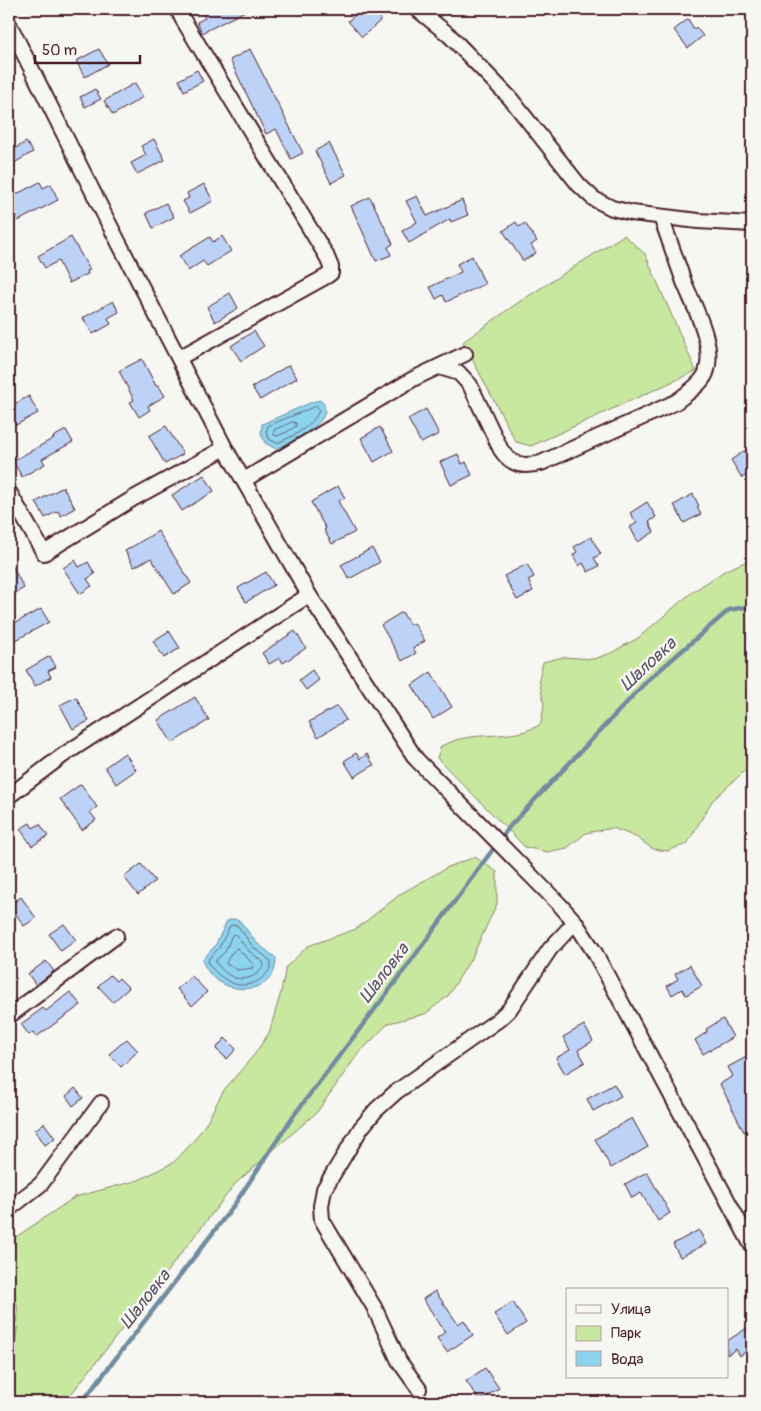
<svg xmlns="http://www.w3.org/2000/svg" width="761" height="1411" viewBox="0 0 761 1411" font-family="Pangolin,sans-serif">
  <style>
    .green { fill: #c8e8a0; stroke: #898466 }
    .water { fill: #8cd3ed; stroke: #728b9f }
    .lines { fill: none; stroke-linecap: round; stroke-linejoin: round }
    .shore { stroke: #646779; stroke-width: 1 }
    .stream { stroke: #728b9f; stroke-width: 4.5 }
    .building { fill: #bcd2f6; stroke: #4a1f2b }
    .minor-casing { stroke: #4a1f2b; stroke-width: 18 }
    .minor { stroke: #f6f6f2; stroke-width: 14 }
    .labels { text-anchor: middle; stroke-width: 5; stroke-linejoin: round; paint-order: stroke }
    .water-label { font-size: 18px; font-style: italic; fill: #5e5565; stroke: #f6f6f2 }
  </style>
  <rect width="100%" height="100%" fill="#f6f6f2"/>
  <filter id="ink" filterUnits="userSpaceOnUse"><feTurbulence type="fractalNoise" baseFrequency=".02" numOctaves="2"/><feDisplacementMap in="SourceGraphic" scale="10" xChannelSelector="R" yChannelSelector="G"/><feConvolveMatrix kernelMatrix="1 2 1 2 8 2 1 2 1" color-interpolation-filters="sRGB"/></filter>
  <g filter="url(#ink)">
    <g class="green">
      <polygon points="624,235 645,254 696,371 531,446 516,442 463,342 516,304"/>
      <path d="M752,559V764L712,801L687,844L667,851L653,849L636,837L613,828L586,833L567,848L547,852L525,847L437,758L441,746C446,744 451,742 456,740C483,732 516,740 541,724L544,705L539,679L543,662L563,657L594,659L611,653L638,638L691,593L726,570Z"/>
      <path d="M475,857L497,872V904L472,957L448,996L425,1014L389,1023L358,1054L317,1112L236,1183L65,1402H9V1359C17,1343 19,1321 17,1304L9,1297V1243L10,1241L75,1197L139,1180L174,1162L192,1143L205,1125L224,1090L254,1055L269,1033L281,992L286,967L308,946L356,929L402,893L448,867Z"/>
    </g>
    <g class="water">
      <path d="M320,400L324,404C324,406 325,409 325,412C321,428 290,443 276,449L265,443L261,433L262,424L312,402Z"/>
      <path d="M234,919L240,921L257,943L276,958C277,995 229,997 209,973C206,968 203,965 203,959L215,946L227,921Z"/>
    </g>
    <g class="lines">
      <g class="shore">
        <path d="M317,406L319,411C312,426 293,437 277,443L269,439L266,432L268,426Z"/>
        <polygon points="293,422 296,423 296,426 287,432 277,436 274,435 274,430"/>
        <path d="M234,925L238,926L253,947L271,961C272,978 247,990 232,983C221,978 215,972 208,963L209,958L219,948L230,926Z"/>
        <path d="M235,934L249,951L264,963C262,975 246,981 235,978C227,975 221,969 216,963V960L225,952L232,935Z"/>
        <path d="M237,948L253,964V968L238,970L226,964C226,961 233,950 237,948Z"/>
      </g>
      <polyline class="stream" points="82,1402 232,1208 294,1115 394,984 510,826 647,681 729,610 752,606"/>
    </g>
    <g class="building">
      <polygon points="200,9 249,9 202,33 197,22 205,18"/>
      <polygon points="362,9 371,9 381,20 362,37 348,21"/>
      <polygon points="688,19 694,29 696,27 703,36 688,48 674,30"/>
      <polygon points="99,49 108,64 85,77 76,61"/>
      <polygon points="250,49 303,153 291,159 276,129 266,134 230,60"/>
      <polygon points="197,70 203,81 184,91 179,80"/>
      <polygon points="135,83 143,97 113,115 104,101"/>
      <polygon points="95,89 101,99 85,107 80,97"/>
      <polygon points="154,139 165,160 137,174 131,163 146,155 141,146"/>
      <polygon points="26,142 33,152 9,166 9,152"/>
      <polygon points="329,143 346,175 331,183 315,151"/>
      <polygon points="40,182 43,188 51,184 58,200 18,221 9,203 9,198"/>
      <polygon points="204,184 213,201 190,213 183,201 189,198 187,193"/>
      <polygon points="417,196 427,216 462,200 468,215 451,222 450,219 409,243 402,231 417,222 406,201"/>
      <polygon points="370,197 393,244 388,247 391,255 376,261 351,206"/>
      <polygon points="166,203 174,217 153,228 146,213"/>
      <polygon points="516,222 519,227 525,223 537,241 531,245 536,253 523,261 503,231"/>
      <polygon points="222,236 231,251 207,266 203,261 188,271 179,256 210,237 213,242"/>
      <polygon points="71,237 90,270 87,271 88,274 69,283 58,261 45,268 38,256"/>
      <polygon points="472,256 485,284 446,302 443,295 436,299 430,287 461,272 457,264"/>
      <polygon points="230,293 238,308 215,322 207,307"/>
      <polygon points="113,301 119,312 108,318 111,324 93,334 83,318"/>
      <polygon points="254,331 264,346 241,361 231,346"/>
      <polygon points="142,359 156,386 158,385 165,396 148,406 150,410 139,417 130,402 134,400 119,371"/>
      <polygon points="289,365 297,378 260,400 252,387"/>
      <polygon points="29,396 38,413 16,425 9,412 9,407"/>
      <polygon points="426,409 439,434 421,443 408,419"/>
      <polygon points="166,426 183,454 165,464 149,436"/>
      <polygon points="380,427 393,451 374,462 361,438"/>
      <polygon points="66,430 73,442 42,459 45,464 22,477 13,461 54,438 53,437"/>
      <polygon points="752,446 752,471 742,478 731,460"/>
      <polygon points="458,454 462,464 466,462 472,475 451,485 440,462"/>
      <polygon points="204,475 214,491 182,511 172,495"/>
      <polygon points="338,486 345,498 338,501 355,532 332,544 324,530 326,529 311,502"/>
      <polygon points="63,487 75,508 61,516 58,511 45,518 36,502"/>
      <polygon points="693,494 699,506 697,507 701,514 684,523 674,505"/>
      <polygon points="647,502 656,517 649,522 654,532 638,542 630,527 637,523 630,513"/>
      <polygon points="158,531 191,583 174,594 151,558 134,567 125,551"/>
      <polygon points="591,537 601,554 594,558 599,566 588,572 583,563 579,566 573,555 577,552 574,547"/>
      <polygon points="372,548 380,562 349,579 341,565"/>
      <polygon points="9,560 24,588 9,597"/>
      <polygon points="75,560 79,567 88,562 95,574 87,579 92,586 80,594 63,568"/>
      <polygon points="527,564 534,577 528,580 533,591 517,600 504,576"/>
      <polygon points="266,572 274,585 246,602 238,588"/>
      <polygon points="41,609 49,622 16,640 9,626"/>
      <polygon points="402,612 410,625 414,623 425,641 413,648 416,653 402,661 381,625"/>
      <polygon points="169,631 180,648 164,658 153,641"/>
      <polygon points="295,631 306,648 283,663 280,658 269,664 262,653"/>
      <polygon points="50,656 56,667 48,671 51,677 35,686 26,670"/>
      <polygon points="312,670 319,680 306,690 299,680"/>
      <polygon points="431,672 452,707 433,719 412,685"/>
      <polygon points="76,697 89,721 73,729 60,705"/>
      <polygon points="195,697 209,720 172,743 158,720"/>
      <polygon points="337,706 346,720 318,737 309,722"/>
      <polygon points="125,753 136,770 116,784 105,767"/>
      <polygon points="356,753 360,759 367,754 374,765 354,777 344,761"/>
      <polygon points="81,784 97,807 90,812 96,820 82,830 60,799"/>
      <polygon points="30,823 33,828 40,824 48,836 32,846 20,829"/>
      <polygon points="141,864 155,881 138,895 124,877"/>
      <polygon points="21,897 36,918 24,926 10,905"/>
      <polygon points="64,924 76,940 61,951 49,934"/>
      <polygon points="46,961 54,971 36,985 28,974"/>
      <polygon points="690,965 702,986 686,995 682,989 672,995 667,986 678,979 675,974"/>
      <polygon points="110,975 116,981 119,978 129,988 113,1002 98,986"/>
      <polygon points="192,976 207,992 192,1006 177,989"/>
      <polygon points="70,992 81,1005 36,1037 33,1032 29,1035 21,1024 43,1008 46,1011"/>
      <polygon points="723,1019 733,1037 703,1054 695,1040 707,1032 706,1029"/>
      <polygon points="584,1025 593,1041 578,1050 585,1062 565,1074 556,1058 570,1050 563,1037"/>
      <polygon points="225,1038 236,1049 227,1059 216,1049"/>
      <polygon points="127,1039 138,1051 121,1067 109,1054"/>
      <polygon points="752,1054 752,1128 744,1132 720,1084 733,1076 728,1067"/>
      <polygon points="614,1084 621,1096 593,1111 587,1099"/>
      <polygon points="75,1088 83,1098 73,1106 66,1096"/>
      <polygon points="632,1118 648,1147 611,1168 595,1139"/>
      <polygon points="44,1123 55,1138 45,1145 35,1130"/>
      <polygon points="647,1172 670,1213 658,1221 641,1193 632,1198 625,1184"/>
      <polygon points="699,1230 706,1244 680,1257 673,1244"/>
      <polygon points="435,1291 458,1324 464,1320 473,1335 447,1352 437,1338 445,1332 423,1299"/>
      <polygon points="513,1302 526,1323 508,1335 494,1314"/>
      <polygon points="747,1328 752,1335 752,1347 740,1356 736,1349 727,1355 727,1341"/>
      <polygon points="485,1368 499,1388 480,1401 466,1381"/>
    </g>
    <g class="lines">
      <defs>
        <g id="minor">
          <polyline points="178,9 182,18 326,255 331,267 331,273 327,276 179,358"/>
          <polyline points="417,9 449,35 510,98 579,185 594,199 612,208 632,213 698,221 752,224"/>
          <polyline points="9,24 106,218 225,448 309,595 416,759 560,905 575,922 595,953 752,1246"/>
          <path d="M439,367L459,373L470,385L501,450C512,466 523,467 541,463L676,402C686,394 701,385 706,373C716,345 694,307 684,282C676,260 669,239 661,217"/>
          <polyline points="244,480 413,379 465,354"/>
          <polyline points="9,492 44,553 134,498 225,448"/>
          <polyline points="9,796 62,756 309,595"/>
          <polyline points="9,1016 116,936"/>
          <polyline points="9,1209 41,1184 101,1103"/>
          <polyline points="419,1389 399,1361 374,1307 322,1220 321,1206 324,1189 361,1128 376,1110 396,1092 498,1020 509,1010 550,949 575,922"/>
        </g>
      </defs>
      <use href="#minor" class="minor-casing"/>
      <use href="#minor" class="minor"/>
    </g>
  </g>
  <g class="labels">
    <g class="water-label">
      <text transform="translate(648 664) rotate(-43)" y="6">Шаловка</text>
      <text transform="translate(384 973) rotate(-53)" y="6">Шаловка</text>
      <text transform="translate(145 1299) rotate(-52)" y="6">Шаловка</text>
    </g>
  </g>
  <rect width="761" height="1411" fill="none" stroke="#f6f6f2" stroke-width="30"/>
  <rect x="15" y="15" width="731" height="1381" fill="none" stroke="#4a1f2b" stroke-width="2" filter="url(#ink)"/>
  <rect x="566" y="1288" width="162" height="90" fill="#f6f6f2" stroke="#b1a0a2"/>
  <rect x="576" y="1305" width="25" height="8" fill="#f6f6f2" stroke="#b1a0a2"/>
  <text x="611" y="1314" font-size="15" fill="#4a1f2b">Улица</text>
  <rect x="576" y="1326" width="25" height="15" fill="#c8e8a0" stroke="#b1a0a2"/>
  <text x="611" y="1338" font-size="15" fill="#4a1f2b">Парк</text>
  <rect x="576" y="1351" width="25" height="15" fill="#8cd3ed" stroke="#b1a0a2"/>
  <text x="611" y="1364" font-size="15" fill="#4a1f2b">Вода</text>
  <path d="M35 55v8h105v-8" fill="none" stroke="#4a1f2b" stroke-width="2.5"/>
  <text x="42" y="55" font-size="15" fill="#4a1f2b" stroke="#f6f6f2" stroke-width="4" paint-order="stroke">50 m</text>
</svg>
